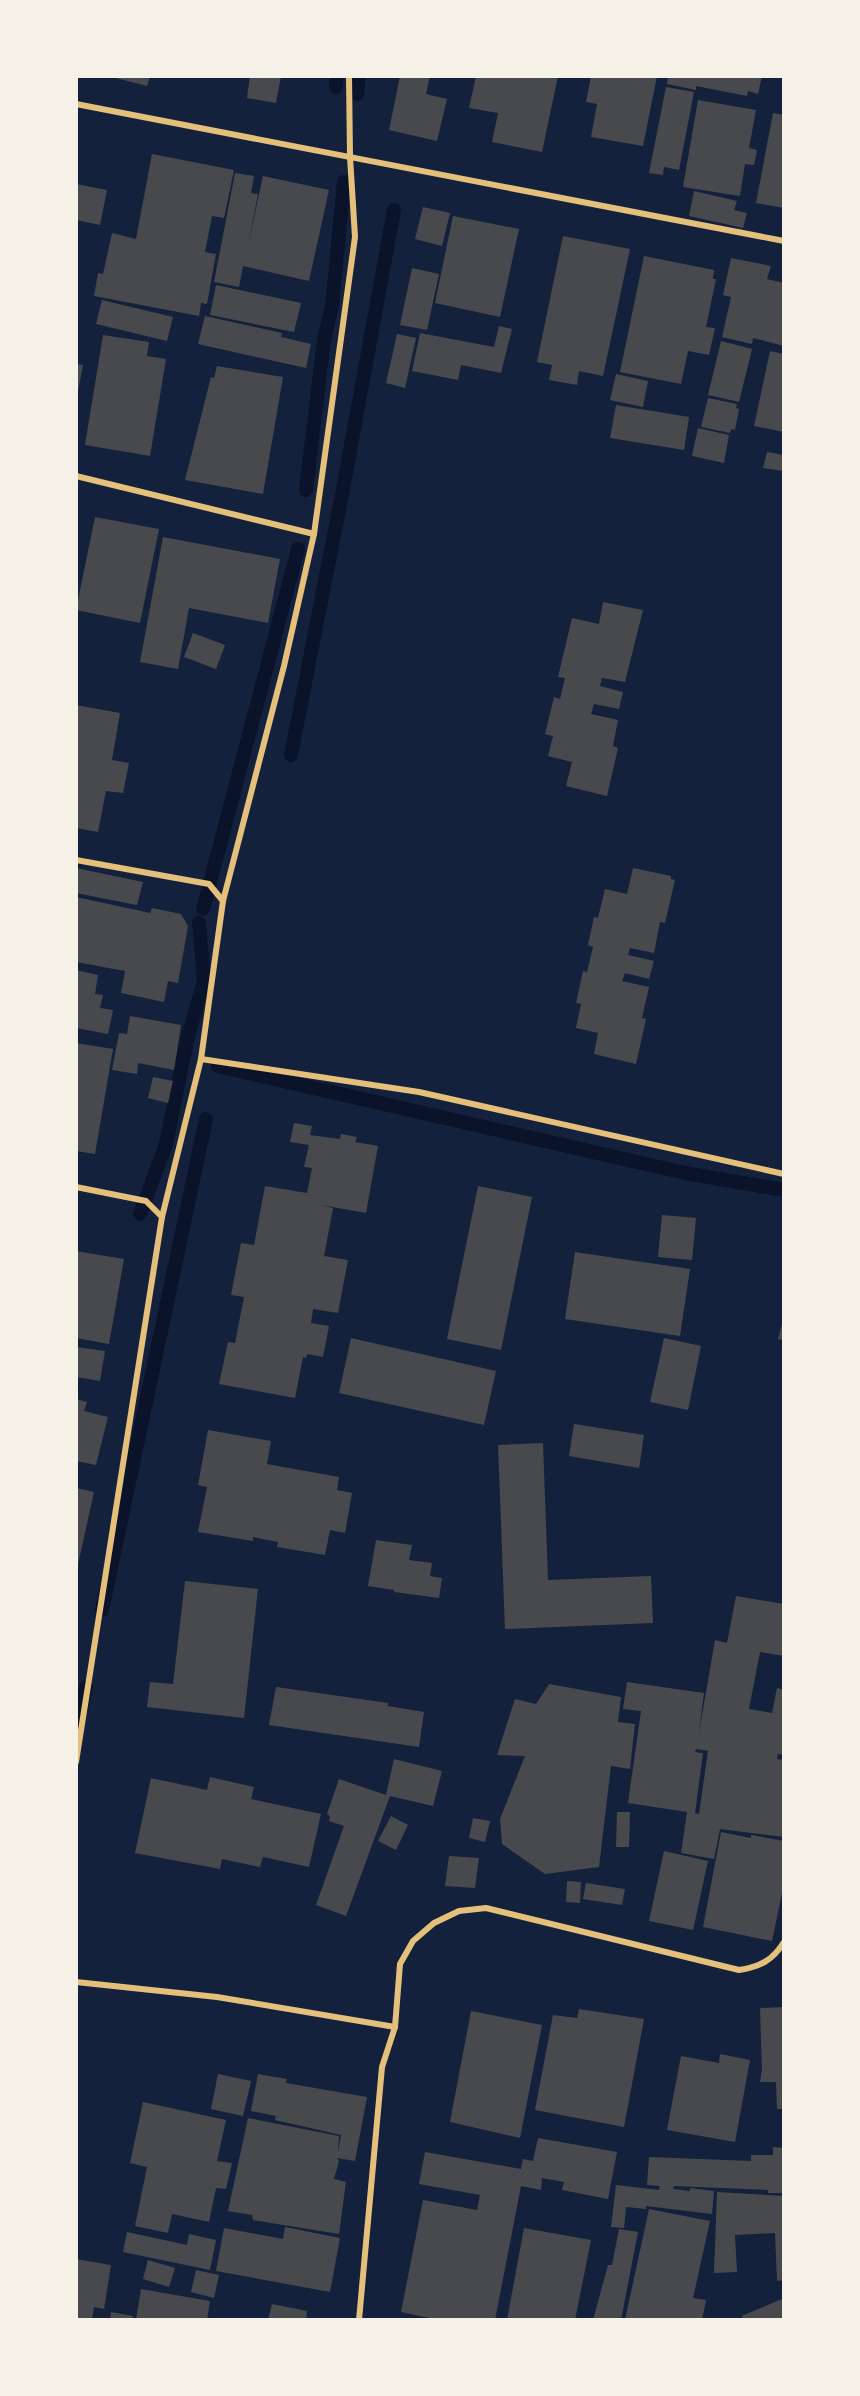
<svg xmlns="http://www.w3.org/2000/svg" width="860" height="2396" viewBox="0 0 860 2396" font-family="'Titillium Web',sans-serif">
  <style>
    .lines { fill: none; stroke-linecap: round; stroke-linejoin: round }
    .stream { stroke: #0b132b; stroke-width: 14 }
    .building { fill: #48494c; fill-rule: evenodd }
    .minor { stroke: #e5c07b; stroke-width: 6 }
  </style>
  <rect width="100%" height="100%" fill="#14213d"/>
  <g class="lines">
    <g class="stream">
      <polyline points="336,87 337,76"/>
      <polyline points="357,94 359,76"/>
      <polyline points="306,490 324,340 332,306 344,182"/>
      <polyline points="291,755 343,489 394,210"/>
      <polyline points="203,909 298,549"/>
      <polyline points="218,1066 685,1173 784,1190"/>
      <polyline points="140,1214 166,1144 188,1036 204,981 199,923"/>
      <polyline points="102,1610 206,1119"/>
      <polyline points="76,1731 86,1687"/>
    </g>
  </g>
  <g class="building">
    <polygon points="108,76 150,76 147,86"/>
    <polygon points="250,76 281,76 276,103 247,98"/>
    <polygon points="400,76 430,76 426,94 447,99 437,141 389,130"/>
    <polygon points="476,76 558,76 542,152 492,142 498,113 469,108"/>
    <polygon points="591,76 657,76 643,146 591,137 597,104 586,102"/>
    <polygon points="668,76 762,76 758,94 748,91 747,96 696,86 696,90 667,84"/>
    <polygon points="666,87 694,92 679,170 664,167 663,175 649,173"/>
    <polygon points="698,100 756,110 749,148 757,150 754,165 745,164 740,196 683,187"/>
    <polygon points="773,113 784,115 784,208 756,203"/>
    <polygon points="152,154 234,170 224,218 212,216 205,252 216,254 207,304 201,303 199,316 94,296 98,273 103,274 112,233 136,239"/>
    <polygon points="235,173 254,176 251,193 258,194 248,245 263,176 329,190 309,281 243,266 239,287 214,282"/>
    <polygon points="76,184 107,190 100,225 76,220"/>
    <polygon points="694,191 737,201 734,210 747,213 743,228 689,216"/>
    <polygon points="423,207 450,213 442,246 415,239"/>
    <polygon points="453,216 519,229 500,317 435,303"/>
    <polygon points="563,236 630,249 603,376 579,371 577,385 549,380 552,365 537,362"/>
    <polygon points="644,256 714,270 713,279 716,279 706,327 715,328 709,355 688,351 681,384 620,372"/>
    <polygon points="731,258 771,266 767,279 784,283 784,346 753,338 752,344 722,337 731,297 723,295"/>
    <polygon points="412,268 439,274 427,330 400,325"/>
    <polygon points="216,285 301,303 294,332 210,315"/>
    <polygon points="102,300 173,317 167,341 96,324"/>
    <polygon points="205,316 282,333 281,337 311,344 306,368 198,344"/>
    <polygon points="499,326 512,329 501,373 461,365 458,380 412,371 420,333 494,347"/>
    <polygon points="397,334 416,338 405,388 386,383"/>
    <polygon points="103,335 149,342 147,356 166,359 150,456 85,445"/>
    <polygon points="721,341 752,349 739,402 708,395"/>
    <polygon points="770,351 784,354 784,432 754,426"/>
    <polygon points="76,364 83,365 78,391 76,391"/>
    <polygon points="217,366 283,377 263,494 185,480 211,377 214,378"/>
    <polygon points="616,374 648,381 643,407 610,400"/>
    <polygon points="708,398 737,404 736,408 739,409 735,430 731,429 730,433 701,427"/>
    <polygon points="616,405 689,417 684,450 610,438"/>
    <polygon points="698,428 729,435 724,463 692,456"/>
    <polygon points="767,452 784,455 783,471 763,468"/>
    <polygon points="95,517 159,529 140,623 76,610"/>
    <polygon points="163,537 280,559 268,623 189,608 178,669 140,662"/>
    <polygon points="603,602 643,610 625,682 602,678 600,686 623,692 619,709 594,704 591,714 618,720 613,746 618,748 607,796 566,786 572,762 548,756 553,736 545,734 554,697 560,699 565,678 558,677 572,618 599,624"/>
    <polygon points="193,633 225,645 216,669 184,657"/>
    <polygon points="76,705 120,713 112,760 129,763 123,793 106,791 98,832 76,828"/>
    <polygon points="76,868 143,882 137,905 76,893"/>
    <polygon points="633,868 671,876 671,879 675,880 665,923 660,922 654,953 630,948 628,955 654,961 649,979 625,973 622,981 649,987 642,1018 646,1019 636,1064 594,1054 598,1033 576,1028 581,1004 576,1003 583,971 587,972 593,947 588,945 594,917 598,918 605,889 627,894"/>
    <polygon points="76,897 150,913 152,908 181,914 188,926 178,983 168,981 164,1002 121,993 125,971 76,962"/>
    <polygon points="76,970 98,975 95,994 103,995 100,1008 113,1010 108,1034 76,1028"/>
    <polygon points="130,1016 181,1025 174,1070 138,1063 137,1074 112,1070 119,1033 127,1034"/>
    <polygon points="76,1043 113,1049 95,1154 76,1151"/>
    <polygon points="153,1077 173,1081 168,1103 148,1098"/>
    <polygon points="294,1123 312,1126 310,1135 340,1139 341,1134 357,1137 355,1142 378,1146 366,1213 321,1205 333,1208 324,1256 348,1260 338,1313 313,1309 311,1323 329,1326 323,1357 307,1354 306,1358 303,1357 295,1398 219,1384 228,1342 235,1343 244,1297 231,1295 241,1243 254,1245 265,1186 307,1193 312,1168 304,1167 309,1145 290,1142"/>
    <polygon points="478,1186 532,1197 501,1350 447,1339"/>
    <polygon points="662,1215 696,1218 692,1260 658,1257"/>
    <polygon points="76,1251 124,1259 109,1344 76,1338"/>
    <polygon points="575,1252 690,1269 680,1336 565,1319"/>
    <polygon points="783,1320 784,1321 784,1340 778,1339"/>
    <polygon points="351,1338 496,1371 484,1425 339,1393"/>
    <polygon points="664,1338 701,1346 688,1410 650,1402"/>
    <polygon points="76,1347 105,1351 100,1381 76,1377"/>
    <polygon points="76,1399 87,1402 84,1411 108,1417 96,1465 76,1461"/>
    <polygon points="574,1424 644,1435 639,1468 569,1456"/>
    <polygon points="208,1430 271,1441 267,1464 339,1477 337,1490 352,1493 345,1533 330,1530 325,1555 277,1547 278,1542 253,1537 253,1541 198,1532 207,1487 198,1485"/>
    <polygon points="543,1443 548,1580 651,1576 653,1623 505,1629 498,1445"/>
    <polygon points="76,1488 94,1492 77,1569 76,1569"/>
    <polygon points="376,1540 412,1545 409,1560 432,1563 430,1576 442,1578 439,1598 394,1592 394,1590 368,1586"/>
    <polygon points="185,1581 258,1589 244,1718 147,1707 150,1682 173,1684"/>
    <path d="M736,1596L784,1604V1656L760,1652L749,1709L772,1713L777,1688L784,1690V1755L778,1754L777,1759L784,1760V1837L720,1829L714,1859L681,1853L687,1812L628,1803L641,1711L623,1709L627,1682L704,1693L699,1733L715,1640L727,1643ZM696,1749L708,1751L699,1814L695,1813L703,1753L695,1752Z"/>
    <polygon points="549,1684 621,1697 618,1722 635,1724 630,1769 611,1766 599,1867 545,1874 502,1844 500,1819 525,1756 497,1755 515,1699 536,1704"/>
    <polygon points="276,1687 388,1703 388,1706 424,1712 419,1747 269,1725"/>
    <polygon points="394,1759 442,1771 433,1806 390,1796 346,1916 316,1905 344,1826 329,1821 330,1816 327,1814 339,1779 386,1795"/>
    <polygon points="210,1777 254,1787 251,1799 321,1814 309,1867 263,1857 260,1867 222,1859 220,1869 135,1853 151,1778 207,1790"/>
    <polygon points="617,1812 630,1812 629,1847 616,1847"/>
    <polygon points="391,1816 408,1825 396,1850 378,1841"/>
    <polygon points="473,1818 490,1821 485,1842 469,1838"/>
    <polygon points="721,1832 751,1838 751,1835 784,1841 784,1883 772,1941 703,1927"/>
    <polygon points="664,1851 708,1861 693,1930 649,1921"/>
    <polygon points="449,1856 479,1858 475,1888 445,1886"/>
    <polygon points="567,1881 581,1882 580,1903 566,1902"/>
    <polygon points="586,1883 625,1889 622,1905 583,1899"/>
    <polygon points="784,2007 784,2109 777,2109 776,2082 760,2082 762,2069 760,2008"/>
    <polygon points="579,2009 644,2019 624,2127 535,2110 553,2015 577,2018"/>
    <polygon points="471,2011 542,2025 520,2138 450,2122"/>
    <polygon points="720,2054 750,2060 735,2142 667,2130 681,2056 719,2063"/>
    <polygon points="218,2074 251,2081 243,2116 211,2109"/>
    <polygon points="258,2074 287,2079 286,2083 367,2097 355,2161 337,2158 339,2161 334,2179 346,2182 339,2234 253,2220 252,2215 228,2211 248,2118 339,2136 338,2152 341,2135 275,2120 276,2116 251,2111"/>
    <polygon points="143,2102 226,2120 217,2161 232,2163 226,2189 216,2188 209,2222 172,2214 168,2233 135,2226 147,2167 130,2163"/>
    <polygon points="538,2138 617,2152 608,2199 562,2190 564,2182 542,2178 541,2190 521,2186 495,2320 439,2320 401,2312 423,2200 477,2210 480,2195 419,2184 425,2152 521,2169 523,2159 533,2161"/>
    <polygon points="773,2147 784,2148 784,2193 768,2193 768,2190 674,2186 673,2189 690,2191 690,2188 714,2191 712,2214 646,2206 646,2209 626,2207 624,2228 611,2227 616,2185 659,2190 660,2186 647,2185 649,2157 751,2161 751,2155 773,2155"/>
    <polygon points="717,2192 784,2196 784,2280 777,2281 775,2233 735,2235 737,2272 714,2273"/>
    <polygon points="649,2209 710,2221 693,2298 706,2300 702,2320 625,2320"/>
    <polygon points="285,2227 340,2238 330,2292 216,2271 224,2228 283,2239"/>
    <polygon points="524,2228 591,2240 575,2320 507,2320"/>
    <polygon points="619,2229 638,2232 621,2320 593,2320 608,2265 612,2265"/>
    <polygon points="127,2232 187,2245 189,2234 216,2240 210,2270 123,2252"/>
    <polygon points="76,2259 111,2265 104,2309 94,2307 92,2320 76,2320"/>
    <polygon points="148,2260 175,2268 169,2287 143,2279"/>
    <polygon points="196,2270 219,2275 214,2298 191,2292"/>
    <polygon points="141,2289 210,2301 207,2320 136,2320"/>
    <polygon points="784,2298 784,2320 744,2320 742,2316"/>
    <polygon points="272,2304 307,2311 306,2320 268,2320"/>
    <polygon points="111,2312 133,2316 132,2320 110,2320"/>
  </g>
  <g class="lines">
    <g class="minor">
      <polyline points="76,104 784,241"/>
      <polyline points="76,476 314,534"/>
      <polyline points="76,860 209,884 223,901"/>
      <polyline points="201,1059 419,1092 784,1174"/>
      <polyline points="76,1187 146,1201 162,1217"/>
      <polyline points="76,1762 162,1217 201,1059 223,901 284,666 314,534 355,237 350,157 349,76"/>
      <polyline points="76,1982 217,1997 395,2027"/>
      <path d="M359,2320L382,2067L395,2027L400,1964L413,1941L434,1923L459,1911L486,1908L739,1970C760,1967 773,1960 784,1942"/>
    </g>
  </g>
  <rect width="860" height="2396" fill="none" stroke="#f6f1e7" stroke-width="156"/>
</svg>
